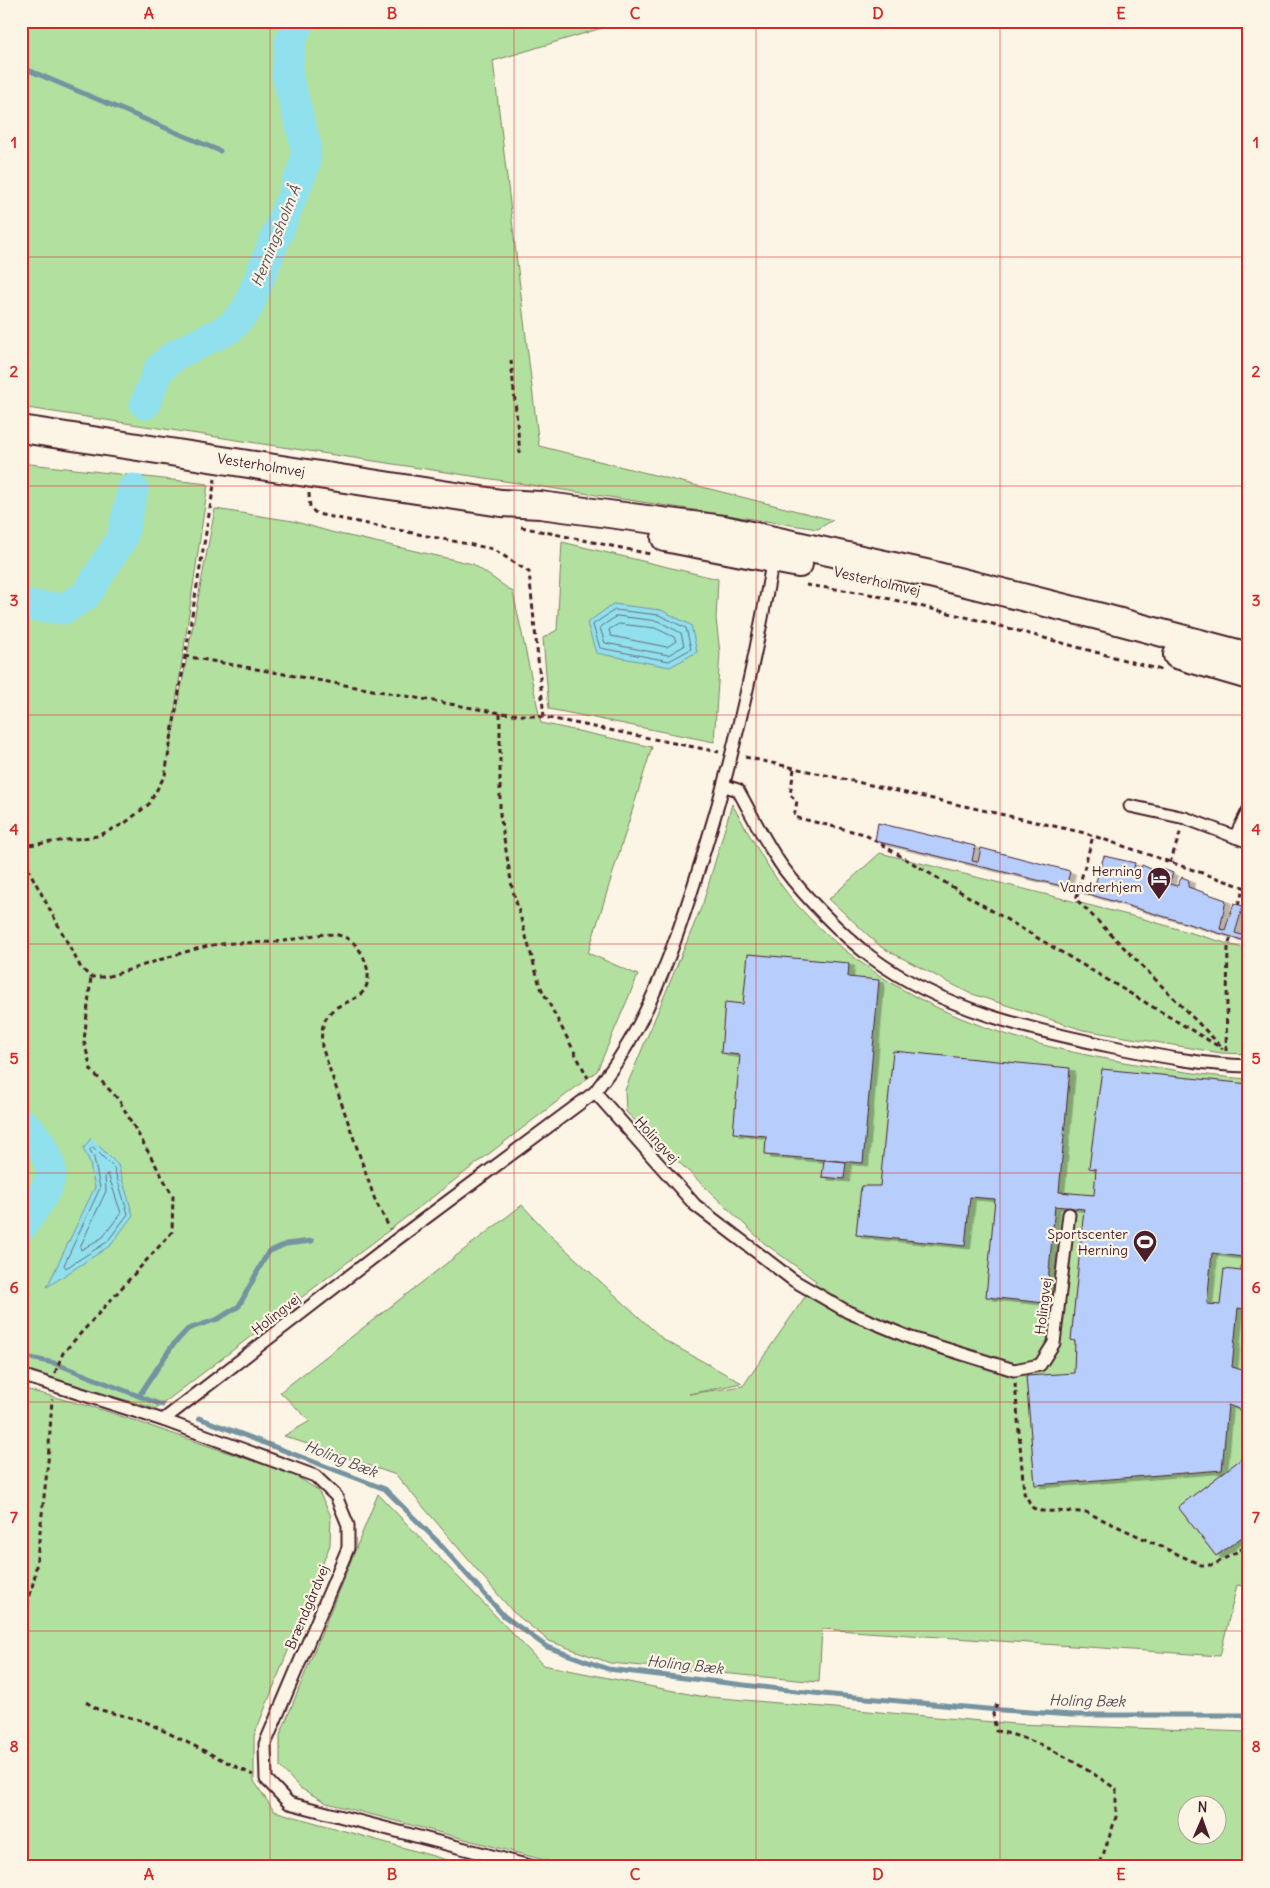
<svg xmlns="http://www.w3.org/2000/svg" width="1270" height="1888" viewBox="0 0 1270 1888" font-family="Delius,sans-serif">
  <style>
    .green { fill: #b2e09f; stroke: #7e8065; fill-rule: evenodd }
    .water { fill: #91e0ee; stroke: #7593a0 }
    .lines { fill: none; stroke-linecap: round; stroke-linejoin: round }
    .shore { stroke: #666c79; stroke-width: 1 }
    .stream { stroke: #7593a0; stroke-width: 5 }
    .river { stroke: #91e0ee; stroke-width: 31 }
    .building { fill: #b7cefd; stroke: #4a1f2b; fill-rule: evenodd; filter: url(#shadow) }
    .service-casing { stroke: #4a1f2b; stroke-width: 15 }
    .tertiary-casing { stroke: #4a1f2b; stroke-width: 30 }
    .path { stroke: #4a1f2b; stroke-width: 3; stroke-dasharray: 5 4; stroke-linecap: butt }
    .service { stroke: #fcf5e5; stroke-width: 11 }
    .tertiary { stroke: #fcf5e5; stroke-width: 26 }
    .grid { fill: none; stroke: #d62828; stroke-width: 1; stroke-opacity: 0.55 }
    .labels { text-anchor: middle; stroke-width: 4.5; stroke-linejoin: round; paint-order: stroke }
    .street-label { font-size: 14px; fill: #4a1f2b; stroke: #fcf5e5 }
    .poi-label { font-size: 14px; fill: #4a1f2b; stroke: #fcf5e5; text-anchor: end }
    .water-label { font-size: 15px; font-style: italic; fill: #5c4f5c; stroke: #fcf5e5 }
    .neatline { fill: none; stroke: #d62828; stroke-width: 2 }
    .grid-label { font-size: 16px; text-anchor: middle; font-weight: bold; fill: #d62828 }
  </style>
  <defs>
    <filter id="shadow"><feDropShadow dx="5.5" dy="3" stdDeviation="0" flood-color="#0004"/></filter>
  </defs>
  <rect width="100%" height="100%" fill="#fcf5e5"/>
  <filter id="ink" filterUnits="userSpaceOnUse"><feTurbulence type="fractalNoise" baseFrequency=".02" numOctaves="2"/><feDisplacementMap in="SourceGraphic" scale="10" xChannelSelector="R" yChannelSelector="G"/><feConvolveMatrix kernelMatrix="1 2 1 2 8 2 1 2 1" color-interpolation-filters="sRGB"/></filter>
  <g filter="url(#ink)">
    <g class="green">
      <polygon points="21,21 625,21 493,61 539,446 833,520 818,529 21,407"/>
      <polygon points="21,463 208,484 168,757 215,509 293,521 331,532 473,564 513,592 541,723 652,747 588,953 638,975 597,1071 156,1409 21,1369"/>
      <polygon points="562,542 718,579 716,619 720,653 714,742 549,709 543,638 557,630"/>
      <path d="M732,804C752,839 771,876 798,906C893,1009 1013,1045 1148,1066C1181,1071 1215,1077 1249,1079V1587L1237,1585L1220,1656L822,1629L819,1682L610,1663L549,1641L513,1612L396,1475L284,1436L310,1421L280,1392L522,1205L551,1236L664,1340L742,1383L689,1394L743,1386L816,1281L764,1243L626,1112L625,1090L703,903Z"/>
      <polygon points="880,853 1144,919 1249,950 1249,1054 1221,1053 1083,1030 969,993 881,947 829,899"/>
      <polygon points="21,1388 106,1411 294,1475 318,1490 331,1516 330,1545 254,1736 254,1781 274,1811 472,1867 21,1867"/>
      <path d="M378,1494L543,1665L699,1696L1015,1724L1249,1732V1867H571L327,1803L300,1788L280,1767V1735ZM1188,1806H1218V1836H1188Z"/>
    </g>
    <g class="water">
      <polygon points="613,604 661,610 691,625 697,652 670,667 596,653 587,623"/>
      <polygon points="91,1138 118,1165 133,1215 111,1245 47,1287 95,1187 89,1160 83,1149"/>
    </g>
    <g class="lines">
      <g class="shore">
        <polygon points="615,610 659,615 686,628 691,649 669,661 600,648 593,625"/>
        <polygon points="617,616 658,621 681,633 684,646 668,655 605,643 600,628"/>
        <polygon points="619,624 655,628 674,637 676,641 667,647 611,636 609,630"/>
        <polygon points="93,1147 114,1168 128,1214 107,1242 66,1268 64,1265 100,1188 94,1158 90,1150"/>
        <polygon points="108,1174 121,1213 103,1237 81,1250 80,1247 106,1191 105,1176"/>
      </g>
      <g class="stream">
        <polyline points="21,67 220,151"/>
        <polyline points="21,1356 54,1363 162,1405"/>
        <polyline points="139,1396 172,1346 188,1329 218,1319 239,1306 268,1252 286,1244 312,1241"/>
        <polyline points="199,1418 385,1489 437,1541 504,1616 547,1647 608,1669 822,1694 987,1709 1072,1715 1249,1715"/>
      </g>
      <g class="river">
        <polyline points="145,404 159,369 175,355 230,328 247,309 305,164 306,146 287,75 290,43 299,21"/>
        <polyline points="21,605 64,609 86,595 122,538 133,489"/>
        <path d="M21,1122C34,1133 50,1154 51,1172C51,1188 30,1214 21,1227"/>
      </g>
    </g>
    <g class="building">
      <polygon points="878,823 975,846 972,861 978,862 981,848 1070,871 1067,884 1093,891 1104,856 1135,863 1133,872 1140,873 1142,865 1151,869 1148,876 1159,879 1163,869 1173,873 1169,884 1177,886 1182,877 1189,880 1188,887 1226,900 1220,929 1225,930 1234,903 1243,906 1235,933 1245,936 1249,924 1249,942 1062,886 875,841"/>
      <polygon points="748,954 849,963 848,977 879,980 863,1163 765,1155 766,1136 733,1133 740,1055 721,1053 725,1002 743,1004"/>
      <path d="M893,1051L1070,1068L1059,1192L1094,1195L1096,1169L1089,1168L1102,1069L1249,1084V1310L1238,1308L1232,1367L1249,1372V1413L1228,1405L1222,1470L1035,1485L1026,1376L1074,1373L1075,1341L1071,1340L1084,1209L1055,1206L1046,1303L986,1297L995,1199L970,1197L965,1246L856,1235L861,1186H880ZM1212,1253L1242,1257L1241,1271L1224,1269L1220,1305L1207,1304Z"/>
      <polygon points="824,1160 846,1162 844,1179 822,1177"/>
      <polygon points="1249,1453 1249,1532 1216,1556 1178,1507"/>
    </g>
    <g class="lines">
      <defs>
        <g id="service">
          <path d="M725,786L738,790C753,817 766,844 784,869C805,897 843,936 871,957C941,1009 1031,1030 1114,1047C1158,1056 1204,1065 1249,1066"/>
          <polyline points="1130,806 1185,818 1249,842"/>
          <polyline points="1235,837 1249,809"/>
          <path d="M595,1092C604,1079 615,1066 623,1052C659,995 684,917 704,852C734,755 756,657 773,558"/>
          <polyline points="21,1375 163,1420 315,1476 336,1496 348,1525 348,1548 265,1744 266,1779 289,1803 534,1867"/>
          <polyline points="163,1420 396,1240 595,1092 695,1205 793,1280 848,1312 911,1338 1014,1370 1040,1365 1054,1343 1069,1214"/>
        </g>
        <g id="tertiary">
          <polyline points="21,429 501,503 540,505 723,529 930,574 1102,617 1249,656"/>
          <polyline points="665,538 799,564"/>
          <polyline points="1177,655 1249,676"/>
        </g>
      </defs>
      <use href="#service" class="service-casing"/>
      <use href="#tertiary" class="tertiary-casing"/>
      <g class="path">
        <polyline points="511,360 520,453"/>
        <polyline points="309,493 310,508 317,514 493,549 529,572 544,717"/>
        <polyline points="521,527 650,554"/>
        <polyline points="806,585 865,593 982,621 1161,670"/>
        <polyline points="184,656 500,713 544,717 719,752"/>
        <polyline points="500,713 500,814 512,887 540,986 588,1078"/>
        <polyline points="745,757 1085,833 1249,889"/>
        <polyline points="794,769 790,795 797,801 794,817 864,834 1223,1049"/>
        <polyline points="21,846 98,836 125,823 149,804 165,775 215,479"/>
        <path d="M21,851L25,863L81,968L91,977H106C140,967 174,954 208,946C232,941 259,944 284,941C301,938 328,930 344,937C358,942 366,959 368,973C370,1003 340,999 329,1014C321,1024 321,1036 322,1047L375,1200L390,1229"/>
        <polyline points="1170,863 1181,830"/>
        <polyline points="1079,887 1093,836"/>
        <polyline points="1078,893 1076,899 1222,1047"/>
        <polyline points="1238,905 1244,888"/>
        <polyline points="1226,1051 1228,947 1231,936"/>
        <polyline points="55,1373 63,1353 172,1232 173,1196 119,1100 91,1070 84,1041 91,977"/>
        <polyline points="1015,1383 1024,1493 1033,1508 1041,1511 1086,1512 1201,1565 1213,1565 1249,1545"/>
        <polyline points="21,1631 35,1575 48,1462 52,1399"/>
        <polyline points="86,1702 97,1709 144,1721 253,1775"/>
        <path d="M997,1704L993,1714L996,1731C1041,1739 1079,1764 1116,1789V1817L1099,1867"/>
      </g>
      <use href="#service" class="service"/>
      <use href="#tertiary" class="tertiary"/>
    </g>
  </g>
  <path class="grid" d="M270,21V1867M514,21V1867M756,21V1867M1000,21V1867M21,257H1249M21,486H1249M21,715H1249M21,944H1249M21,1173H1249M21,1402H1249M21,1631H1249"/>
  <defs>
    <symbol id="hotel-pin" viewBox="-11 -11 22 30"><path d="M0 17L-7.5 6A9.5 9.5 0 1 1 7.5 6Z" fill="#4a1f2b" stroke="#fcf5e5"/><path d="M-6-4.5h1.5V1H6V5H4.5V3h-9V5H-6ZM-4 0a1.8 1.8 0 1 1 3.6 0ZM.5 0V-2.5h3Q6-2.5 6 0Z" fill="#fff"/></symbol>
    <symbol id="stadium-pin" viewBox="-11 -11 22 30"><path d="M0 17L-7.5 6A9.5 9.5 0 1 1 7.5 6Z" fill="#4a1f2b" stroke="#fcf5e5"/><path d="M0-5a6.5 5 0 1 0 0 10a6.5 5 0 1 0 0-10ZM-3.5-1.8h7v3.6h-7Z" fill="#fff"/></symbol>
  </defs>
  <g fill-rule="evenodd">
    <use href="#hotel-pin" x="1145" y="865" width="28" height="38"/>
    <use href="#stadium-pin" x="1131" y="1228" width="28" height="38"/>
  </g>
  <g class="labels">
    <g class="street-label">
      <text transform="translate(261 465) rotate(9)" y="5">Vesterholmvej</text>
      <text transform="translate(877 581) rotate(13)" y="5">Vesterholmvej</text>
      <text transform="translate(657 1140) rotate(48)" y="5">Holingvej</text>
      <text transform="translate(1043 1306) rotate(-83)" y="5">Holingvej</text>
      <text transform="translate(276 1314) rotate(-38)" y="5">Holingvej</text>
      <text transform="translate(307 1607) rotate(-67)" y="5">Brændgårdvej</text>
    </g>
    <g class="poi-label">
      <text x="1142" y="876">Herning<tspan x="1142" dy="16">Vandrerhjem</tspan></text>
      <text x="1128" y="1239">Sportscenter<tspan x="1128" dy="16">Herning</tspan></text>
    </g>
    <g class="water-label">
      <text transform="translate(276 236) rotate(-68)" y="5">Herningsholm Å</text>
      <text transform="translate(341 1459) rotate(21)" y="5">Holing Bæk</text>
      <text transform="translate(685 1665) rotate(6)" y="5">Holing Bæk</text>
      <text transform="translate(1087 1701) rotate(1)" y="5">Holing Bæk</text>
    </g>
  </g>
  <rect width="1270" height="1888" fill="none" stroke="#fcf5e5" stroke-width="55"/>
  <g transform="translate(1202 1820) rotate(2)"><circle r="24" fill="#fcf5e5" stroke="#b59f9b"/>
  <path d="M0-4L9 19L0 12L-9 19Z" fill="#4a1f2b"/>
  <text y="-8" font-size="14" font-weight="bold" text-anchor="middle" fill="#4a1f2b">N</text>
  </g>
  <rect x="28" y="28" width="1214" height="1832" class="neatline"/>
  <g class="grid-label">
    <text x="149" y="19">A</text>
    <text x="392" y="19">B</text>
    <text x="635" y="19">C</text>
    <text x="878" y="19">D</text>
    <text x="1121" y="19">E</text>
    <text x="14" y="148">1</text>
    <text x="1256" y="148">1</text>
    <text x="14" y="377">2</text>
    <text x="1256" y="377">2</text>
    <text x="14" y="606">3</text>
    <text x="1256" y="606">3</text>
    <text x="14" y="835">4</text>
    <text x="1256" y="835">4</text>
    <text x="14" y="1064">5</text>
    <text x="1256" y="1064">5</text>
    <text x="14" y="1293">6</text>
    <text x="1256" y="1293">6</text>
    <text x="14" y="1523">7</text>
    <text x="1256" y="1523">7</text>
    <text x="14" y="1752">8</text>
    <text x="1256" y="1752">8</text>
    <text x="149" y="1880">A</text>
    <text x="392" y="1880">B</text>
    <text x="635" y="1880">C</text>
    <text x="878" y="1880">D</text>
    <text x="1121" y="1880">E</text>
  </g>
</svg>
